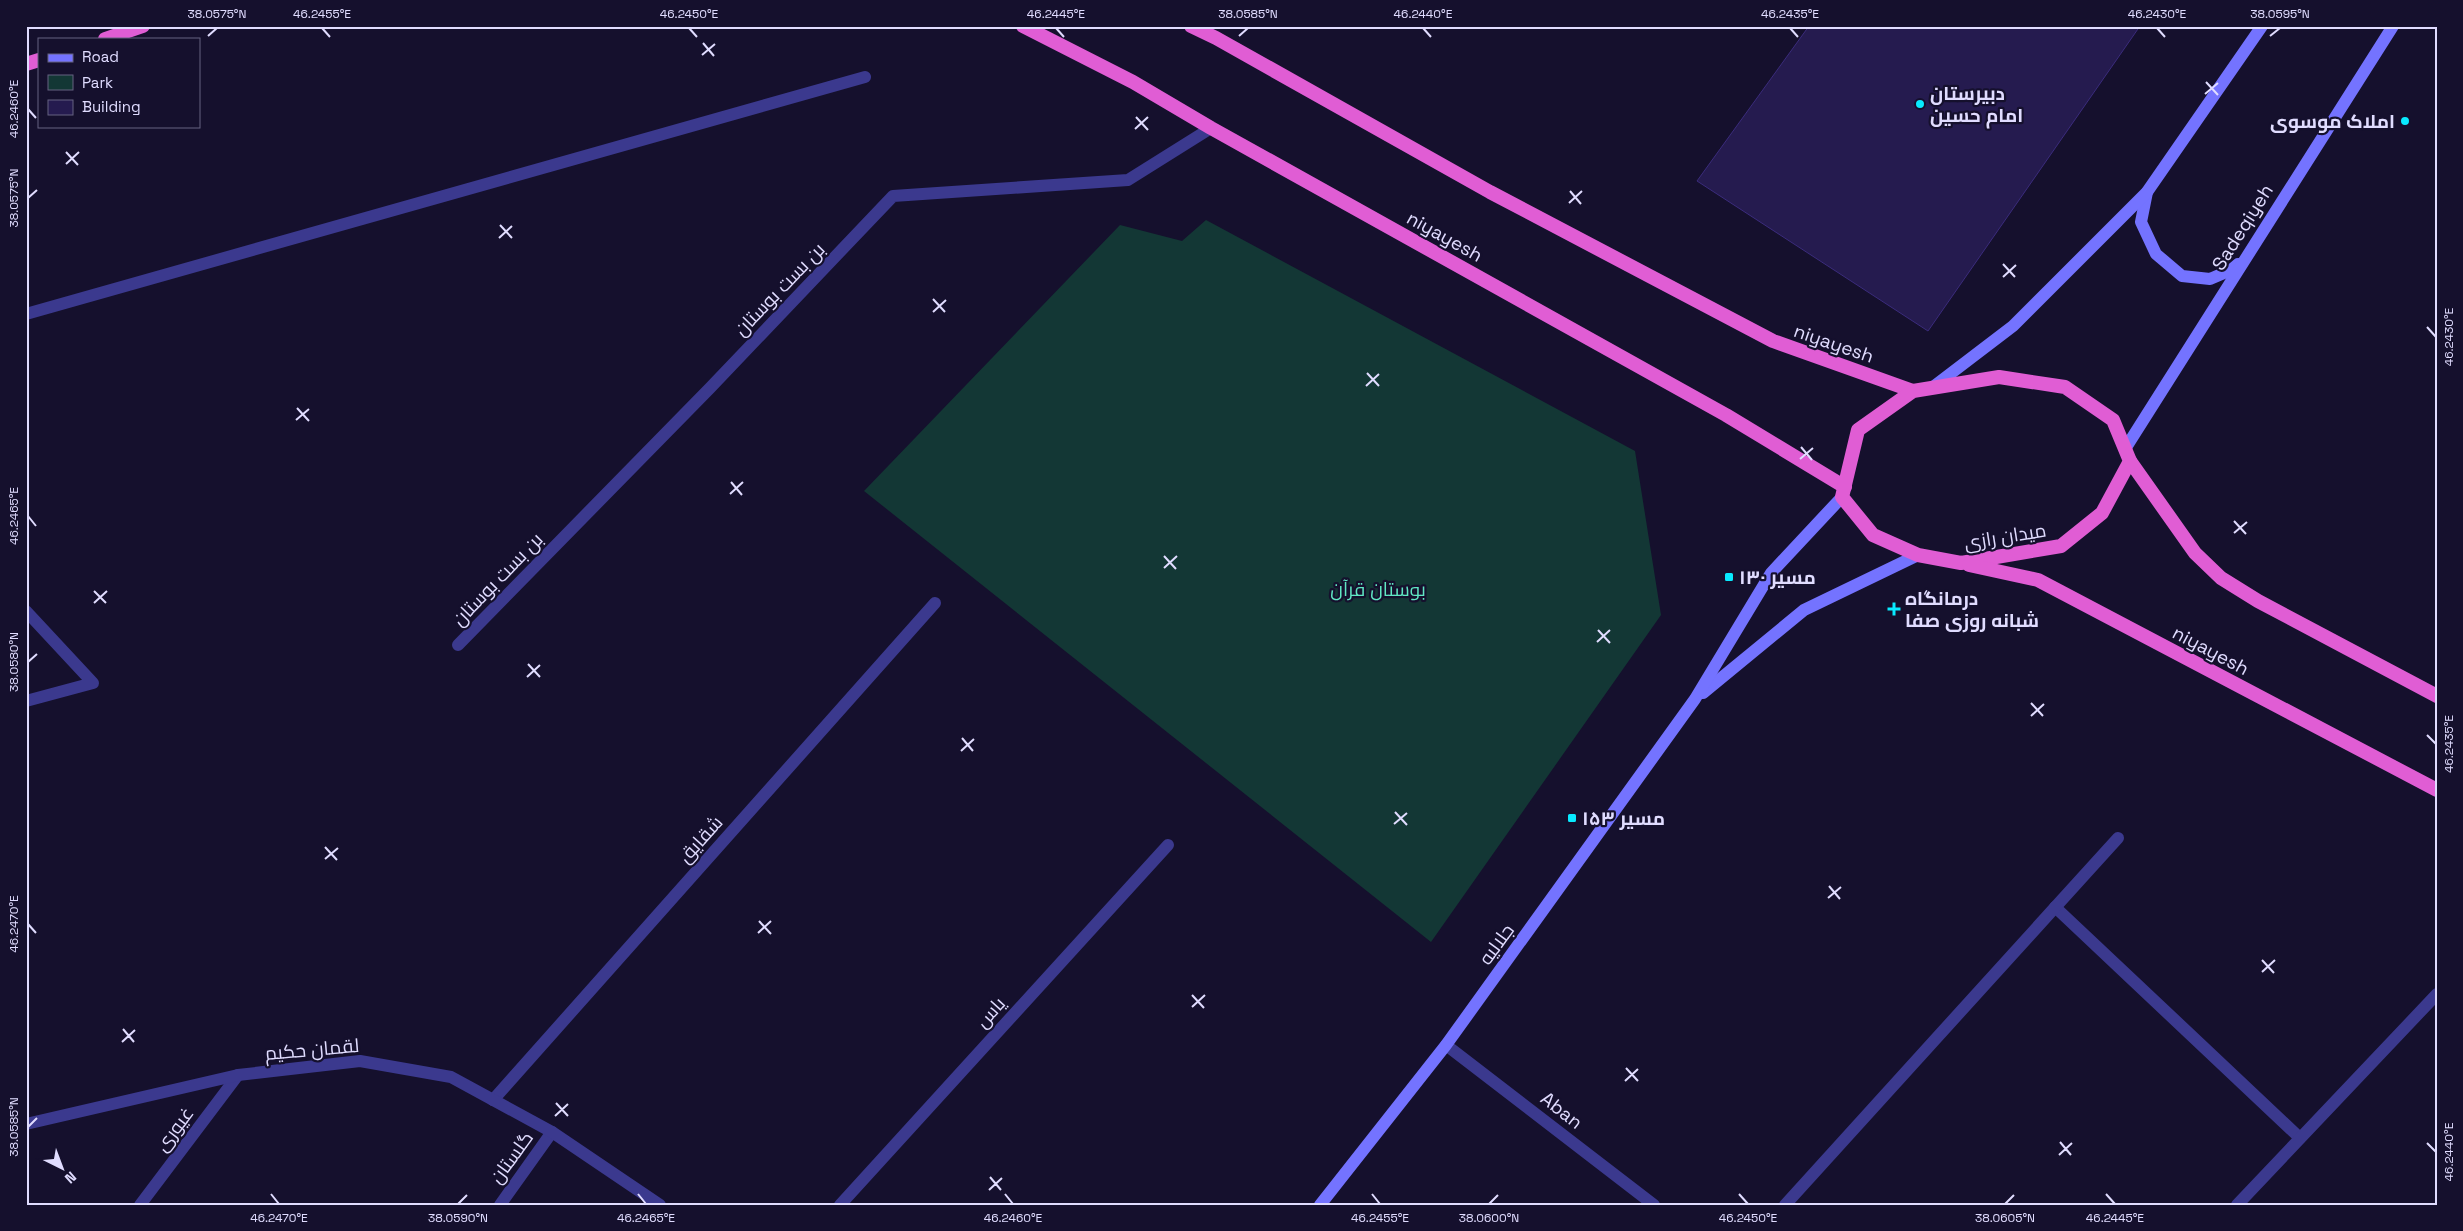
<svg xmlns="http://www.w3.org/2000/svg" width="2463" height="1231" viewBox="0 0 2463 1231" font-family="'Space Grotesk',Cairo,sans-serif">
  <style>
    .green { fill: #133735 }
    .building { fill: #251b4f; stroke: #3b2c7c }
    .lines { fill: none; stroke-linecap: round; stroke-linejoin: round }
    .service { stroke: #3b398e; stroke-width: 12 }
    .minor { stroke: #3b398e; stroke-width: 12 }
    .tertiary { stroke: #3b398e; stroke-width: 12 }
    .secondary { stroke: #7473ff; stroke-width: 12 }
    .trunk { stroke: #e05dd4; stroke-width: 14 }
    .ticks { fill: none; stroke: #e0dcff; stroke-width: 2 }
    .poi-dot { fill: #08eaff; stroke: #15102d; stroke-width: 2 }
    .labels { text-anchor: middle; stroke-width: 4.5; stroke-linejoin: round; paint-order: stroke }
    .poi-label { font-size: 19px; font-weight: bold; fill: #e0dcff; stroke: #15102d; text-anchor: start }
    .street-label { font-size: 19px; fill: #e0dcff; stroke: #15102d }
    .park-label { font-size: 19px; fill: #60e7c3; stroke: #15102d }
    .neatline { fill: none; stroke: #e0dcff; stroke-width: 2 }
    .ticks-label { font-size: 12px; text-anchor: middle; fill: #e0dcff }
  </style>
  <rect width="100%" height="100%" fill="#15102d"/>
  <polygon class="green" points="1206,220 1635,451 1661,615 1431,942 864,491 1120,225 1182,241"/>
  <polygon class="building" points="1809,26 2140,26 1928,331 1697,181"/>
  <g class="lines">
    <g class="service">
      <polyline points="2055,907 2300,1138"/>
      <polyline points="1785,1205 2118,838"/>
      <polyline points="2237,1205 2437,994"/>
    </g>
    <g class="minor">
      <polyline points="26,314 865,77"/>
      <polyline points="26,611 93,683 26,701"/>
      <polyline points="458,645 710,388 893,196 1128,180 1211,128"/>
      <polyline points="493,1100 935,603"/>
      <polyline points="140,1205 238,1075"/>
      <polyline points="500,1205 552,1132"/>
      <polyline points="840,1205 1168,845"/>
    </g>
    <g class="tertiary">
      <polyline points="1446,1045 1654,1205"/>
      <polyline points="26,1124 238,1075 360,1061 451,1077 552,1132 660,1205"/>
    </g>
    <g class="secondary">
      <polyline points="2147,192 2141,222 2156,254 2182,276 2210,279 2231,270 2238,264"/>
      <polyline points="1933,387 2013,326 2147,192 2262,26"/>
      <polyline points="2125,449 2393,26"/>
      <polyline points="1703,693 1804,610 1918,555"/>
      <polyline points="1320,1205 1446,1045 1695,699 1771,573 1842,497"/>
    </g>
    <g class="trunk">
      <polyline points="1023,26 1133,82 1211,128 1726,415 1845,487"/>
      <polyline points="1191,26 1216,38 1490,192 1773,341 1913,391"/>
      <polyline points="105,39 143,26"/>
      <polyline points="26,64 39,60"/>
      <polygon points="1999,377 2065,387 2113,420 2130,461 2102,513 2061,546 1961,563 1918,555 1873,535 1842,497 1858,430 1913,391"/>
      <polyline points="2130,461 2195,553 2221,578 2258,601 2437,696"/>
      <polyline points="1969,565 2038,580 2437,790"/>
    </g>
  </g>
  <path class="ticks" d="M322,28L330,37M689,28L697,37M1056,28L1064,37M1423,28L1431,37M1790,28L1798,37M2157,28L2165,37M208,36L217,28M1239,36L1248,28M2270,36L2280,28M703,43L714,56M702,55L715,44M2206,82L2218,95M2205,94L2218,83M28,109L36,118M1136,117L1148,130M1135,129L1148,117M66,152L78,165M66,164L79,152M1570,191L1581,204M28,198L37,190M1569,203L1582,191M500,225L512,238M499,238L512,226M2003,264L2015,277M2003,277L2016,265M933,299L945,312M933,312L946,300M2427,327L2436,337M1367,373L1379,386M1366,386L1379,374M297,408L309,421M296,420L309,409M1801,447L1812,460M1800,459L1813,448M731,482L742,495M730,494L743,482M28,516L36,526M2234,521L2246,534M2234,533L2247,522M1164,556L1176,569M1164,568L1177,556M94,591L106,603M94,603L107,591M1598,630L1610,643M1597,642L1610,630M28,662L37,654M528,664L540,677M527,677L540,665M2031,703L2043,716M2031,716L2044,704M2427,735L2436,744M962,738L973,751M961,751L974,739M1395,812L1407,825M1394,824L1407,813M325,847L337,860M325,859L338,848M1829,886L1840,899M1828,898L1841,887M759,921L771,934M28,924L36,933M758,933L771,921M2262,960L2274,973M2262,972L2275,960M1192,995L1204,1008M1192,1007L1205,995M123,1029L134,1042M122,1042L135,1030M1626,1068L1638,1081M1625,1081L1638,1069M556,1103L568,1116M555,1116L568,1104M28,1127L37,1118M2060,1142L2071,1155M2427,1143L2436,1152M2059,1155L2072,1143M990,1177L1001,1190M989,1190L1002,1178M271,1194L279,1204M638,1194L646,1204M1005,1194L1013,1204M1372,1194L1380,1204M1739,1194L1748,1204M2106,1194L2115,1204M458,1204L467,1195M1489,1204L1498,1195M2005,1204L2014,1195"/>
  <g class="poi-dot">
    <circle cx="1920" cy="104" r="5"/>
    <circle cx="2405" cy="121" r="5"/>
    <rect x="1724" y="572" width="10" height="10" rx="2.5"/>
    <path d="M1891.5 601.5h5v5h5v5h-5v5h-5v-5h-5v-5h5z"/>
    <rect x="1567" y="813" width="10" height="10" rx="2.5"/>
  </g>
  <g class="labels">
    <g class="poi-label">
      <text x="1930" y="100">دبیرستان<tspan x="1930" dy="22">امام حسین</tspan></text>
      <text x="2395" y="128" text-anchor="end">املاک موسوی</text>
      <text x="1739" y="584">مسیر ۱۳۰</text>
      <text x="1905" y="605">درمانگاه<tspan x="1905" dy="22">شبانه روزی صفا</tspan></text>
      <text x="1582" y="825">مسیر ۱۵۳</text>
    </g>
    <g class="street-label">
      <text transform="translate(2242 227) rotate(-58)" y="7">Sadeqiyeh</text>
      <text transform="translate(1445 236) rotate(29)" y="7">niyayesh</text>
      <text transform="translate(779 289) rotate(-46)" y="7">بن بست بوستان</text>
      <text transform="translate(1834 343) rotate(19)" y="7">niyayesh</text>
      <text transform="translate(2005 536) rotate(-9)" y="7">میدان رازی</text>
      <text transform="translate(497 579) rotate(-46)" y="7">بن بست بوستان</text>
      <text transform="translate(2211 650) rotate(28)" y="7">niyayesh</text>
      <text transform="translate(700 839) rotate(-48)" y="7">شقایق</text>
      <text transform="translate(1496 944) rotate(-54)" y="7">جلالیه</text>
      <text transform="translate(990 1012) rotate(-48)" y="7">یاس</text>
      <text transform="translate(312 1049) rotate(-5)" y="7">لقمان حکیم</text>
      <text transform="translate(1562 1110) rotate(38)" y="7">Aban</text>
      <text transform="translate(174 1129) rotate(-53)" y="7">غیوری</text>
      <text transform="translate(511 1157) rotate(-54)" y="7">گلستان</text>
    </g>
    <g class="park-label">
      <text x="1378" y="596">بوستان قرآن</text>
    </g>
  </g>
  <rect width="2463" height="1231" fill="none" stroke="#15102d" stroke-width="55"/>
  <rect x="38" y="38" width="162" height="90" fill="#15102d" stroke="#666281"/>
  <rect x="48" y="54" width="25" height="8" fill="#7473ff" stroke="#666281"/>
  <text x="82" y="62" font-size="15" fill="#e0dcff">Road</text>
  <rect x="48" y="75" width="25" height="15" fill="#133735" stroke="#666281"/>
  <text x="82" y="88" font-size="15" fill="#e0dcff">Park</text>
  <rect x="48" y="100" width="25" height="15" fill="#251b4f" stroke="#666281"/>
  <text x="82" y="112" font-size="15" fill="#e0dcff">Building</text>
  <g transform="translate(62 1168) rotate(138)" stroke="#15102d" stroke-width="4" paint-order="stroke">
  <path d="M0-4L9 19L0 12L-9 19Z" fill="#e0dcff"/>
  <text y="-8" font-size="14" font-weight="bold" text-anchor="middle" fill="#e0dcff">N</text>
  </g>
  <rect x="28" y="28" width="2408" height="1176" class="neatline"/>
  <g class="ticks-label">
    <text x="217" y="18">38.0575°N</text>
    <text x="322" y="18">46.2455°E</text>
    <text x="689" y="18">46.2450°E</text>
    <text x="1056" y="18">46.2445°E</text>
    <text x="1248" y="18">38.0585°N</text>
    <text x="1423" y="18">46.2440°E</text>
    <text x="1790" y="18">46.2435°E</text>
    <text x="2157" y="18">46.2430°E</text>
    <text x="2280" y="18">38.0595°N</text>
    <text transform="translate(14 109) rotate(-90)" y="4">46.2460°E</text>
    <text transform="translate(14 198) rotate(-90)" y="4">38.0575°N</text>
    <text transform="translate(2449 337) rotate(-90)" y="4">46.2430°E</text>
    <text transform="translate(14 516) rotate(-90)" y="4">46.2465°E</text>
    <text transform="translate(14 662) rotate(-90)" y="4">38.0580°N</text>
    <text transform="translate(2449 744) rotate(-90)" y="4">46.2435°E</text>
    <text transform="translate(14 924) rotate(-90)" y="4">46.2470°E</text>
    <text transform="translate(14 1127) rotate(-90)" y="4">38.0585°N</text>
    <text transform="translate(2449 1152) rotate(-90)" y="4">46.2440°E</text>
    <text x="279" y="1222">46.2470°E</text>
    <text x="458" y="1222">38.0590°N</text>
    <text x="646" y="1222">46.2465°E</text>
    <text x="1013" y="1222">46.2460°E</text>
    <text x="1380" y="1222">46.2455°E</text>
    <text x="1489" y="1222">38.0600°N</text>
    <text x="1748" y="1222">46.2450°E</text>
    <text x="2005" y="1222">38.0605°N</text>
    <text x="2115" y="1222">46.2445°E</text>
  </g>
</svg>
